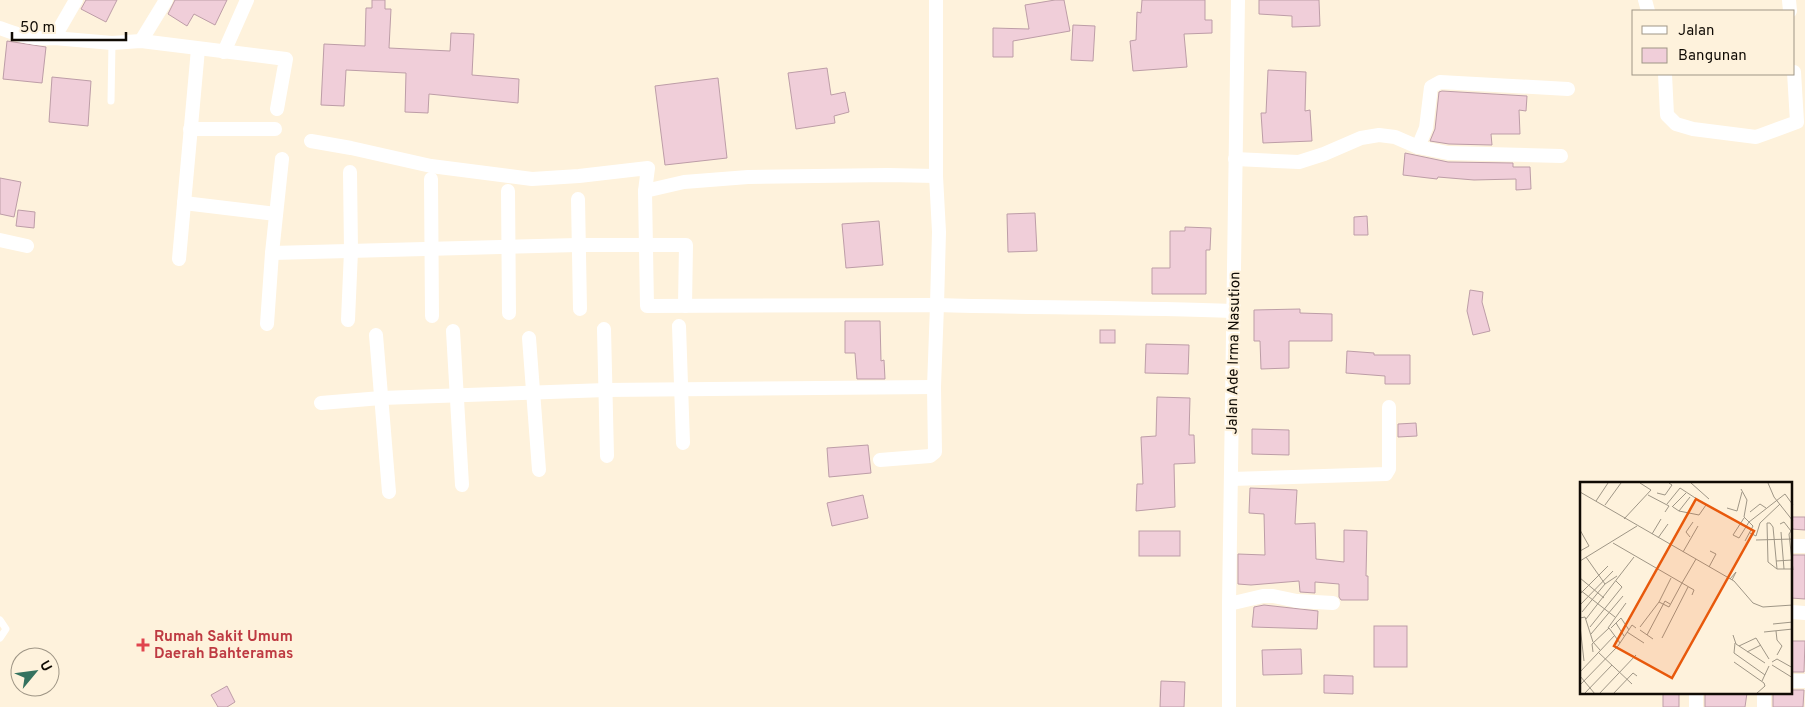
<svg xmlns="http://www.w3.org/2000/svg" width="1805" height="707" viewBox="0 0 1805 707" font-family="Overpass,sans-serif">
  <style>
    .building { fill: #f0ced9; stroke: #bd9da7 }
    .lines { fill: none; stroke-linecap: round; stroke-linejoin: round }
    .service { stroke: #fff; stroke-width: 7 }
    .minor { stroke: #fff; stroke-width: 14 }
    .health-dot { fill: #e0444e; stroke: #fef2dc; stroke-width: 2 }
    .labels { text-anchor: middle; stroke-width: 4.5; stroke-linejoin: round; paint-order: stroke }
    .street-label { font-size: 15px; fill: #100b04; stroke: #fef2dc }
    .health-label { font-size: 15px; font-weight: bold; fill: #be3a42; stroke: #fef2dc; text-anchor: start }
    .inset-road { fill: none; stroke: #9f9686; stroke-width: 1 }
    .view { fill: #e8590c; fill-opacity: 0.15; stroke: #e8590c; stroke-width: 2.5 }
    .inset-edge { fill: none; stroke: #100b04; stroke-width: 2.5 }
  </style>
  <rect width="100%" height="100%" fill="#fef2dc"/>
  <g class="building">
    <polygon points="86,0 117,0 106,22 81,9"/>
    <polygon points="175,0 227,0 215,25 194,14 187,26 168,14"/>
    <polygon points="372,0 385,0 385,9 391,9 389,48 450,51 451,33 474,34 472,75 519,79 518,103 429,94 428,113 405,112 406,73 346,70 344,106 321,105 324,44 365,46 366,8 372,8"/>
    <polygon points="1055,0 1064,0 1070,31 1013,41 1013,57 993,57 993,28 1029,29 1025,5"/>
    <polygon points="1142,0 1205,0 1205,20 1212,20 1212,33 1184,34 1187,67 1133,71 1130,41 1136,40 1137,12 1141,13"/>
    <polygon points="1259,0 1319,0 1320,26 1292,27 1292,16 1259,14"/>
    <polygon points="1073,25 1095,26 1093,61 1071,60"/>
    <polygon points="7,41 46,47 42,83 3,79"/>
    <polygon points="827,68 831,95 845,92 849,112 834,116 835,123 796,129 788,73"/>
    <polygon points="1268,70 1306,72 1305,111 1310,110 1312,141 1263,143 1261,113 1266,113"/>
    <polygon points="52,77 91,81 88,126 49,122"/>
    <polygon points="718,78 727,158 665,165 655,86"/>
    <polygon points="1442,91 1527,96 1526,111 1519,110 1520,134 1491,134 1492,145 1449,144 1430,141 1435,129 1439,92"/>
    <polygon points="1405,153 1448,162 1513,163 1513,167 1530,167 1531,189 1516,190 1516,179 1474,180 1438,177 1437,179 1403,175"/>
    <polygon points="0,178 21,182 14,217 0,214"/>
    <polygon points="18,210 35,212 34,228 16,226"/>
    <polygon points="1035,213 1037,251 1008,252 1007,214"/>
    <polygon points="1367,216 1368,235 1354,235 1354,217"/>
    <polygon points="879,221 883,265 846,268 842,224"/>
    <polygon points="1185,227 1211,228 1210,250 1206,250 1206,294 1152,294 1152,268 1170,268 1170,231 1185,231"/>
    <polygon points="1470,290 1483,292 1482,302 1490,331 1473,335 1467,311"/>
    <polygon points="1300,309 1300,313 1332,314 1332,341 1289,341 1289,368 1261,369 1260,341 1254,341 1254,310"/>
    <polygon points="845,321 880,321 881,361 884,360 885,379 857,379 855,353 845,353"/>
    <rect x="1100" y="330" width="15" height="13"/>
    <polygon points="1146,344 1189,345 1188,374 1145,373"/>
    <polygon points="1347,351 1374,353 1374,355 1410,355 1410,384 1385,384 1385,376 1346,373"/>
    <polygon points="1157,397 1190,398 1189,435 1194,435 1195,463 1174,464 1175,507 1136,511 1137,484 1143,484 1141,437 1156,436"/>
    <polygon points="1416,423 1417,436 1398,437 1398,424"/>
    <polygon points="1252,429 1289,430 1289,455 1252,454"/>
    <polygon points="868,445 871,473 829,477 827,448"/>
    <polygon points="1250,488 1297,490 1295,524 1315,523 1316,559 1344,562 1344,530 1367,531 1366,576 1368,576 1368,600 1341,600 1339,597 1339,584 1315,582 1315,593 1300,592 1299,581 1251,585 1238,584 1238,554 1265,555 1264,514 1249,513"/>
    <polygon points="863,495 868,518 832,526 827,503"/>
    <polygon points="1791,517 1805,517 1805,530 1791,529"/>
    <rect x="1139" y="531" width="41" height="25"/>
    <polygon points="1791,555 1805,555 1805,599 1791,598"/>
    <polygon points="1264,605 1318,611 1317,629 1252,627 1254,607"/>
    <rect x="1374" y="626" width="33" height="41"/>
    <polygon points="1791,641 1805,641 1804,672 1791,672"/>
    <polygon points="1301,649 1302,674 1263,675 1262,650"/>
    <polygon points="1324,675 1353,676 1353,694 1324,693"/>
    <polygon points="1161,681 1185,682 1184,707 1160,707"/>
    <polygon points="227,686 235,702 227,707 218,707 211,695"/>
    <polygon points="1791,690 1804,690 1803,707 1773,707 1773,693 1791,693"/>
    <rect x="1663" y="693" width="16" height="14"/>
    <polygon points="1705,693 1747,693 1745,707 1705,707"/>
  </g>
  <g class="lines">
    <g class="service">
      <polyline points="111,101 112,43"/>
      <polyline points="0,620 6,629 0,638"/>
    </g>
    <g class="minor">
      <path d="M936,0V176L939,232L937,305C1036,308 1135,307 1233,311"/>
      <polyline points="1645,0 1648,11"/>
      <polyline points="1789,0 1790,11"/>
      <path d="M0,28C18,35 35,40 54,38L112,43L141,41L286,59L277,109"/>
      <polyline points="54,38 76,0"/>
      <polyline points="141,41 166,0"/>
      <polyline points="224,52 247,0"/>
      <polyline points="1665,74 1667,115 1676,124 1693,129 1756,137 1797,122 1794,72"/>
      <polyline points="190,129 275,129"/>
      <polyline points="311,141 351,148 431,166 532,179 579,176 648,168 645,191 684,182 748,177 888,175 936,176"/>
      <polyline points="1418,147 1426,128 1431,87 1440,82 1568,89"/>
      <polyline points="1235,159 1299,162 1324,154 1361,138 1379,135 1395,137 1418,147 1448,153 1561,156"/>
      <polyline points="431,179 432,316"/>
      <polyline points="508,191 509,313"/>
      <polyline points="645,191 647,306 937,305 934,387 935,452 930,456 880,460"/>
      <polyline points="578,199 580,309"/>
      <polyline points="184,203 276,214"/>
      <polyline points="0,240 27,246"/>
      <polyline points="272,253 578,245 686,245 685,306"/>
      <polyline points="179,259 198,49"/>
      <polyline points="348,320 351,251 350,172"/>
      <polyline points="267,324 272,253 282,159"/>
      <polyline points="679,326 683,443"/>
      <polyline points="604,329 607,456"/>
      <polyline points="453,331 462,485"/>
      <polyline points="376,335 389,492"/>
      <polyline points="529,338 539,470"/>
      <polyline points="321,403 381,398 606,390 934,387"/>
      <polyline points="1231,479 1386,474 1389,469 1389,407"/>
      <polyline points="1791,546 1805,546"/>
      <polyline points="1229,604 1263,596 1273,596 1297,601 1333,603"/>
      <polyline points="1791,612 1805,613"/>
      <polyline points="1791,681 1805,681"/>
      <polyline points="1229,707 1229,604 1238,0"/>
      <polyline points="1696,707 1696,693"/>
      <polyline points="1764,707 1764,693"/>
    </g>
  </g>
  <path class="health-dot" d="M140.5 637.5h5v5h5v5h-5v5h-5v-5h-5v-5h5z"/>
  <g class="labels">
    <g class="street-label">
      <text transform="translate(1233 353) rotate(-89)" y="5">Jalan Ade Irma Nasution</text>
    </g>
    <g class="health-label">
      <text x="154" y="641">Rumah Sakit Umum<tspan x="154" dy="17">Daerah Bahteramas</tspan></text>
    </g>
  </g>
  <g transform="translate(1580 482)">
    <rect width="212" height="212" fill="#fef2dc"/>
    <path class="inset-road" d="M111,1L129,17M188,1L194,15L213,39M161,7L167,18L164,35L169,40L205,12L213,23M0,10L154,99L173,121L183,125L213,123M77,11L85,13L92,3L89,1M68,13L89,24L85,30M16,19L28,1M87,22L100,6L126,23L119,33L99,29M25,23L41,1M92,25L106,11M93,25L99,29L110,15M147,26L157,29L162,10M170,30L180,22L186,26M164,36L153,53L159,56L169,40L173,44L165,59M44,37L71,8L60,1M200,42L204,40L211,49M213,46L209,52L213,88M0,48L9,64L0,69M201,50L204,87M170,51L176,54L180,41L200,22M72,52L81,37M110,55L106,50L113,40M78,56L88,42M176,58L213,57M33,61L102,101L116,77M103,70L118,44M6,75L25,102M0,79L57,44M196,79L212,78M188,80L187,41H190L193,45L197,87M188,80L197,87H212M129,85L136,72L130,69M0,96L24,116M150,97L156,90L152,98M0,108L35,135M0,112L28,84M79,120L89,125L102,101L114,108L112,113M0,123L33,89M2,130L25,102L37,94M0,136L5,135L13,160L20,168M6,137L54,75M36,141L44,154M193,142L213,140M0,144L4,179M10,145L42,105L36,99M60,145L79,120L91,96M28,146L46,121M31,146L41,136L49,148M60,148L73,157M196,149L197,158L202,164L197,173M47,150L64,161M184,150L213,147M11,152L43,114M67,153L85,119L90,122M153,153L156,162L185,181M82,156L108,105M155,161L154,171L185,193M159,164L176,156L189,177M13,170L12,162L29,146L40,161M18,170L52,202M167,170L181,163M154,180L184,201L185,204L176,212M192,180L197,177L213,186M192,183L213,196M0,190L35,153M0,194L15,212M182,199L189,184M0,203L38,164L52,143L56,146M4,212L32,183M19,212L56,173M33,212L53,191L57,194"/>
    <path class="view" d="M116,17L174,49L92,196L34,164Z"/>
    <rect width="212" height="212" class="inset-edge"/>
  </g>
  <rect x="1632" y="10" width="162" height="65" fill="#fef2dc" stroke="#9f9686"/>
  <rect x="1642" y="26" width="25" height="8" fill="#ffffff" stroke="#9f9686"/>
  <text x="1678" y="35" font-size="15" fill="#100b04">Jalan</text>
  <rect x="1642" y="48" width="25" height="15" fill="#f0ced9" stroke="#9f9686"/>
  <text x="1678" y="60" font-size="15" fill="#100b04">Bangunan</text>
  <g transform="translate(35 672) rotate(61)"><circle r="24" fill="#fef2dc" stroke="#9f9686"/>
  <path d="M0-4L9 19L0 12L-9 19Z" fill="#34725f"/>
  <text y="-8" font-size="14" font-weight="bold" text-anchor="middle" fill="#100b04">U</text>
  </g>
  <path d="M12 32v8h114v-8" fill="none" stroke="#100b04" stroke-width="2.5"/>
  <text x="20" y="32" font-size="15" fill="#100b04" stroke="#fef2dc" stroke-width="4" paint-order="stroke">50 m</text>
</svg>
